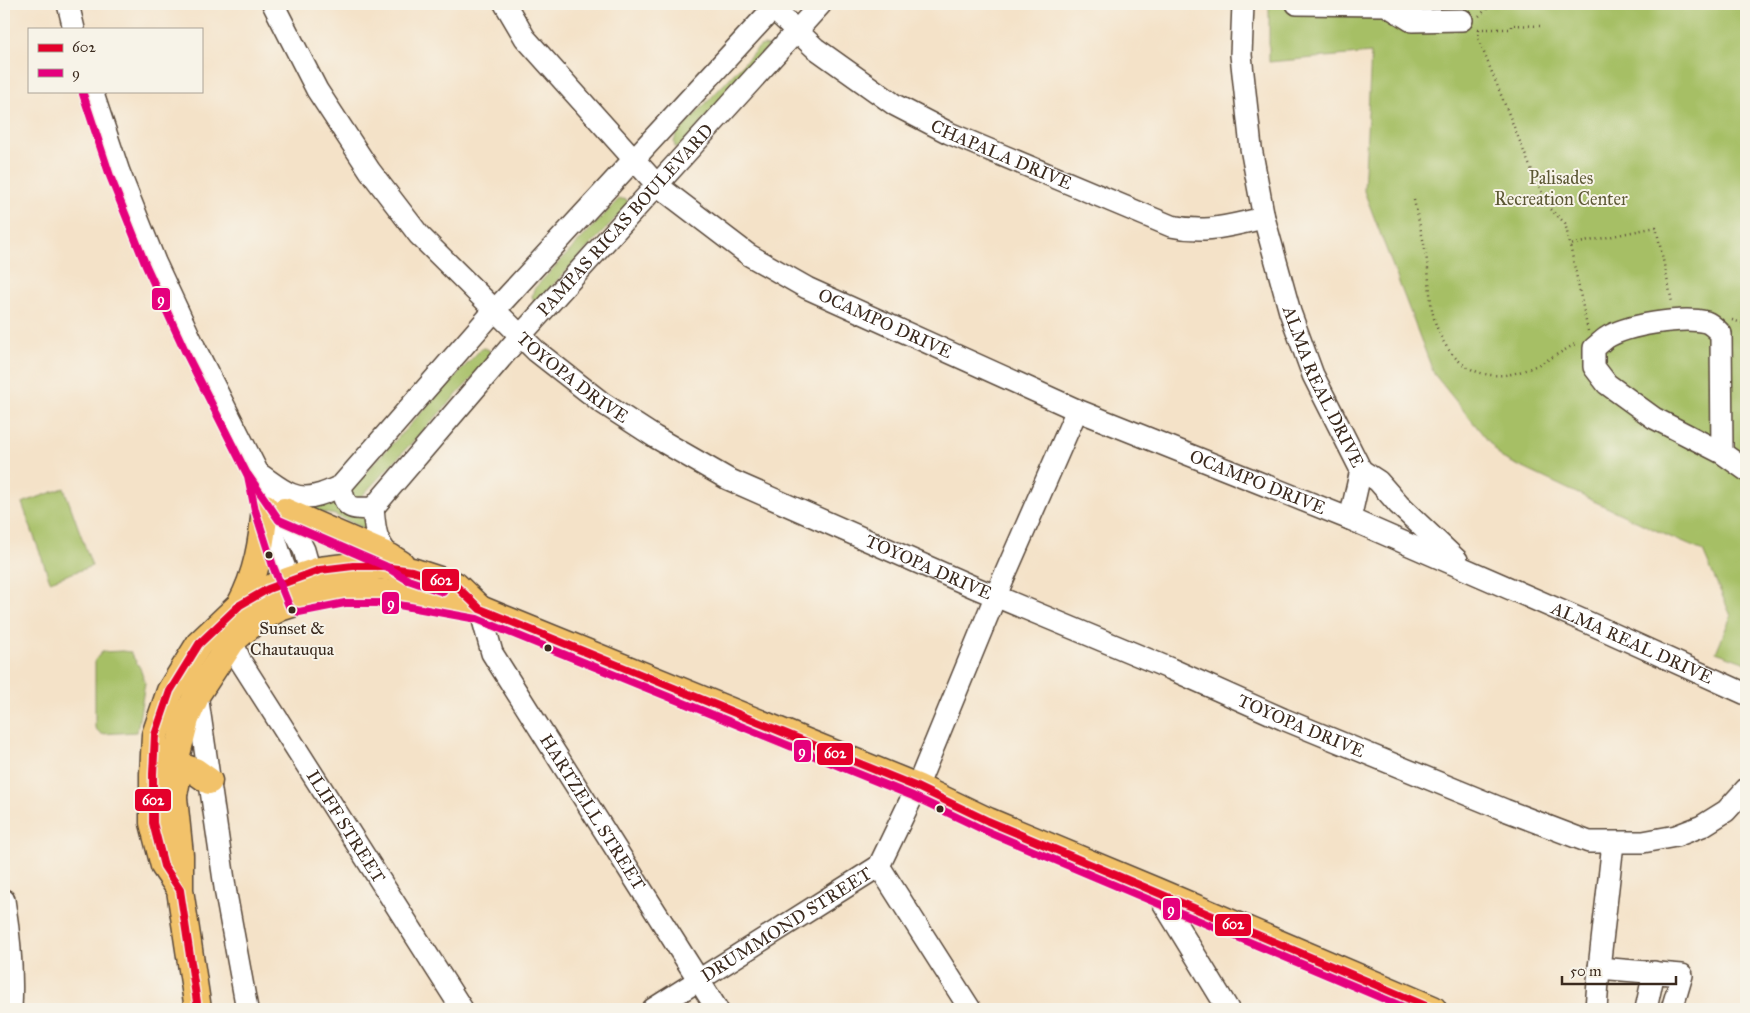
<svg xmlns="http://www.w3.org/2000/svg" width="1750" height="1013" viewBox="0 0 1750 1013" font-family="'IM FELL Great Primer',serif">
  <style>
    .green { fill: #a6bf65; stroke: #707442 }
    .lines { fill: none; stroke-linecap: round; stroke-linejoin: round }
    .minor-casing { stroke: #574638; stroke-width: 24 }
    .major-casing { stroke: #574638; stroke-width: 29 }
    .path { stroke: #574638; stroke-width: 2.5; stroke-dasharray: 1 4; stroke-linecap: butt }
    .minor { stroke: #fff; stroke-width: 21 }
    .major { stroke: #f2c26a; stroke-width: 26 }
    .bus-1-casing { stroke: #f7f3e8; stroke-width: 11 }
    .bus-2-casing { stroke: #f7f3e8; stroke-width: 11 }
    .bus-1 { stroke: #e4002b; stroke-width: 8 }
    .bus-2 { stroke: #e5007d; stroke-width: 8 }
    .bus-dot { fill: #3b2a1e; stroke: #f7f3e8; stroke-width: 2 }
    .labels { text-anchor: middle; stroke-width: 4; stroke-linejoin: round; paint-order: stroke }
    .bus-label { font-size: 17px; fill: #3b2a1e; stroke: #f7f3e8 }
    .street-label { font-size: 18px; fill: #3b2a1e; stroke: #f7f3e8 }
    .park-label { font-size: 18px; fill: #5b5733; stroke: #f7f3e8 }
    .line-badge { stroke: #f7f3e8; stroke-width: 2 }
    .badge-label { font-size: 14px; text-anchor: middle; font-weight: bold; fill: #fff }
  </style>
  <rect width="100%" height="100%" fill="#f7f3e8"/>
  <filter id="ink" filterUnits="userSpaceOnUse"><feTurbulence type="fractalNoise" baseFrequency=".02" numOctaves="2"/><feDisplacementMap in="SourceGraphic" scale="10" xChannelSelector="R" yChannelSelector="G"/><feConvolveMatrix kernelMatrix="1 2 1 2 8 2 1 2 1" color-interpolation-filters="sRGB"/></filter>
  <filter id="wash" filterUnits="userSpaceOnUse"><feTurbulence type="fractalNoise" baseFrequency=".0096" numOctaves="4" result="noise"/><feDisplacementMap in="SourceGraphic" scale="20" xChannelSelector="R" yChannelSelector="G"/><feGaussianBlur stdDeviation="1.12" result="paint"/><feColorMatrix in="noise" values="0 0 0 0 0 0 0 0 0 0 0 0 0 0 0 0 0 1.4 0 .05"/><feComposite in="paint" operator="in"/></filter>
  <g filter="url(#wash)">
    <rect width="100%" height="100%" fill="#f4e2c8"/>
    <g class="green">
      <polygon points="1269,4 1746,4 1746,663 1716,652 1731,616 1703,551 1668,536 1502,458 1434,374 1364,191 1371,53 1269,62"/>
      <polygon points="764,45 769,46 680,147 675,147 674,142 676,135 760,46"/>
      <polygon points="619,199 623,199 627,200 629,204 538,301 533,300 532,296 534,289"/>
      <polygon points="485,348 489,350 491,354 491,358 359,499 355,501 350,489 481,349"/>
      <polygon points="64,488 92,566 50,581 22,503"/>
      <polygon points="331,495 362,517 370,525 363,528 335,515 309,510 308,505"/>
      <polygon points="122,651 130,652 140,668 145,683 137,732 101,734 95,728 95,660 102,652"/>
    </g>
  </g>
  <g filter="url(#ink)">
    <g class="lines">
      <defs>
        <g id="minor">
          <polyline points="68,4 74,29"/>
          <path id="s1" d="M273,4L317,90L370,171L419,235L536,351L601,402L655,437L728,479L976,588L1171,669L1283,719L1505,810L1589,842H1643L1676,836L1702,826L1726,811L1746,789"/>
          <path id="s2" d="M505,4L525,38L657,185L749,255L807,288L1077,410L1350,519"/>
          <path id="s3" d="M768,4L815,48L895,105L949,133L1171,226C1207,234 1230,225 1264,218"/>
          <path id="s4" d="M1243,4L1241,55L1251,148L1264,218L1290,312L1313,375L1361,470L1350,519L1589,623L1746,694"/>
          <polyline points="1297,4 1386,5 1412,21 1462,20"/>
          <polyline points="92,91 119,172 155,262 195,348 258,473 284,511 304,550 315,589"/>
          <path d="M1722,453L1721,334C1717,330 1712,324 1706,322C1683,316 1626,325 1606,338C1602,341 1598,345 1594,348V367L1607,384L1654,418L1722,453L1746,470"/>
          <polyline points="1361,470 1378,481 1399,505 1457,560"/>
          <path d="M258,473C278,486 293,503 318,495C326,493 333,489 341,486L494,311L777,4"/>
          <path id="s5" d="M341,486C345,510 351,509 373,508L520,336L821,4"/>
          <path d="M373,508C375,529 375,540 390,557"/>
          <polyline points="266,510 283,563 295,594"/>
          <path id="s6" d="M480,609L492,653L717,1009"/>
          <path id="s7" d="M232,641L241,662L462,1009"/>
          <polyline points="197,694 226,894 247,1009"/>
          <polyline points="879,866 970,1009"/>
          <polyline points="1156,891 1228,1009"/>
          <path d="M4,900C10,937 13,972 11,1009"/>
          <polyline points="1599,968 1682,975 1672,1009"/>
          <path id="s8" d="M653,1009L879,866L917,787L996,595L1077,410"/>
          <polyline points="1596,1009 1599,968 1613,843"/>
          <polyline points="1646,1009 1654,972"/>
        </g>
        <g id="major">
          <polyline points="284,511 390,557 401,564"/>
          <path d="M240,605C257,574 262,542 265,507"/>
          <polyline points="175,790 178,774 186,768 195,771 209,781"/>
          <polyline points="177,885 164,866 153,823 153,774 155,735 170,691 199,644 240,605 268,589 290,580 320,570 353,566 377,566 412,571 455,585 480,609"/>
          <polyline points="198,1009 180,890 180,855 174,798 176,758 186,719 197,694 232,641 257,620 280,608 317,596 332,593 367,591 421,597 480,609 917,787 988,821 1156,891 1433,1009"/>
        </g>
      </defs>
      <use href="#minor" class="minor-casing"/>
      <use href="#major" class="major-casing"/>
      <g class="path">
        <polyline points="1479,16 1492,4"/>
        <polyline points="1478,29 1511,29 1511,25 1540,26"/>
        <polyline points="1479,29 1478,38 1529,164 1549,208 1565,223 1570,245"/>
        <path d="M1414,200C1418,220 1424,240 1427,261C1430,282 1429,305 1436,325C1449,363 1480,384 1519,372C1540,366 1559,353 1577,343"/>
        <polyline points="1745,286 1746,297"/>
        <polyline points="1732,320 1746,324 1746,308"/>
        <polyline points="1588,331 1570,245 1656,227 1672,302"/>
      </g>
      <use href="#minor" class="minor"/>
      <use href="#major" class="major"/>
      <defs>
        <polyline id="bus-1" points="198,1009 180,890 164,866 153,823 153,774 155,735 170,691 199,644 240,605 268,589 320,570 353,566 377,566 412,571 455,585 480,609 917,787 988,821 1433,1009"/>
        <g id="bus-2">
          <polyline points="83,94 110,176 146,266 186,353 248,476 255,510 273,566 289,606 292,610 299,612 345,603 388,603 477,619 913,796 984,830 1408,1009"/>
          <polyline points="248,475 279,520 385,566 408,580 443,592"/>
        </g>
      </defs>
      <use href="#bus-1" class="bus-1-casing"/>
      <use href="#bus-2" class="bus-2-casing"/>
      <use href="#bus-1" class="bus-1"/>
      <use href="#bus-2" class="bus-2"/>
    </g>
  </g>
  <g class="bus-dot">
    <circle cx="269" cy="555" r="4.5"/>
    <circle cx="292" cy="610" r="4.5"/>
    <circle cx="548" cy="648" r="4.5"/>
    <circle cx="940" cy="809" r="4.5"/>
  </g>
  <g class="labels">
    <g class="bus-label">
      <text x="292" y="634">Sunset &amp;<tspan x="292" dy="21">Chautauqua</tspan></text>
    </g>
    <g class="street-label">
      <text dy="6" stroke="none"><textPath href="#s3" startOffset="280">CHAPALA DRIVE</textPath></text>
      <text dy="6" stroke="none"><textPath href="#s5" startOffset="429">PAMPAS RICAS BOULEVARD</textPath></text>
      <text dy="6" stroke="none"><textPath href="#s2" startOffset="505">OCAMPO DRIVE</textPath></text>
      <text dy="6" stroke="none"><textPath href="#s1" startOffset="484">TOYOPA DRIVE</textPath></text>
      <text dy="6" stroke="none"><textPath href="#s4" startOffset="395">ALMA REAL DRIVE</textPath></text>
      <text dy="6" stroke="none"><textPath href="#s2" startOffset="910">OCAMPO DRIVE</textPath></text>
      <text dy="6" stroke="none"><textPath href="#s1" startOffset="889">TOYOPA DRIVE</textPath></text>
      <text dy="6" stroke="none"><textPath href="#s4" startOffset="845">ALMA REAL DRIVE</textPath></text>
      <text dy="6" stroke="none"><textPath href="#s1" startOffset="1294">TOYOPA DRIVE</textPath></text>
      <text dy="6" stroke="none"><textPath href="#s6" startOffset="234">HARTZELL STREET</textPath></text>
      <text dy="6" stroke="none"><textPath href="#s7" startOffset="218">ILIFF STREET</textPath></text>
      <text dy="6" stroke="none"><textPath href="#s8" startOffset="158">DRUMMOND STREET</textPath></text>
    </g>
    <g class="park-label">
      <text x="1561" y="184">Palisades<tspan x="1561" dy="21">Recreation Center</tspan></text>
    </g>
  </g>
  <g class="line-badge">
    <rect x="151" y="287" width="20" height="24" rx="5" fill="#e5007d"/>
    <rect x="421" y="568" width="39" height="24" rx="5" fill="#e4002b"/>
    <rect x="381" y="591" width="19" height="24" rx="5" fill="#e5007d"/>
    <rect x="793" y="739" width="19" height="24" rx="5" fill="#e5007d"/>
    <rect x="816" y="742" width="38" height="24" rx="5" fill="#e4002b"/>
    <rect x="134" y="788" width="38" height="24" rx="5" fill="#e4002b"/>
    <rect x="1162" y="897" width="19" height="24" rx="5" fill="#e5007d"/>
    <rect x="1214" y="913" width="38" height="24" rx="5" fill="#e4002b"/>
  </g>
  <g class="badge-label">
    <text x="161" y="304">9</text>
    <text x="441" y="585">602</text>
    <text x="391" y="608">9</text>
    <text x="802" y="756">9</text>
    <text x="835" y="758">602</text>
    <text x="153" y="805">602</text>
    <text x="1171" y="914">9</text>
    <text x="1233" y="929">602</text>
  </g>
  <rect width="1750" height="1013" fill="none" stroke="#f7f3e8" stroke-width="20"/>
  <rect x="28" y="28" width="175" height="65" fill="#f7f3e8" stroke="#aca397"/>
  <rect x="38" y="44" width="25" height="8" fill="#e4002b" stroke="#aca397"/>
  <text x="72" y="52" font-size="15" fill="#3b2a1e">602</text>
  <rect x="38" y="69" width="25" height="8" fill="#e5007d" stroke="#aca397"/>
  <text x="72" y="78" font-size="15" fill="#3b2a1e">9</text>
  <path d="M1562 976v8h114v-8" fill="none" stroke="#3b2a1e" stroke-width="2.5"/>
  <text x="1570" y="976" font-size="15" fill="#3b2a1e" stroke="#f7f3e8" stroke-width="4" paint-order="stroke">50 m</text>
</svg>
